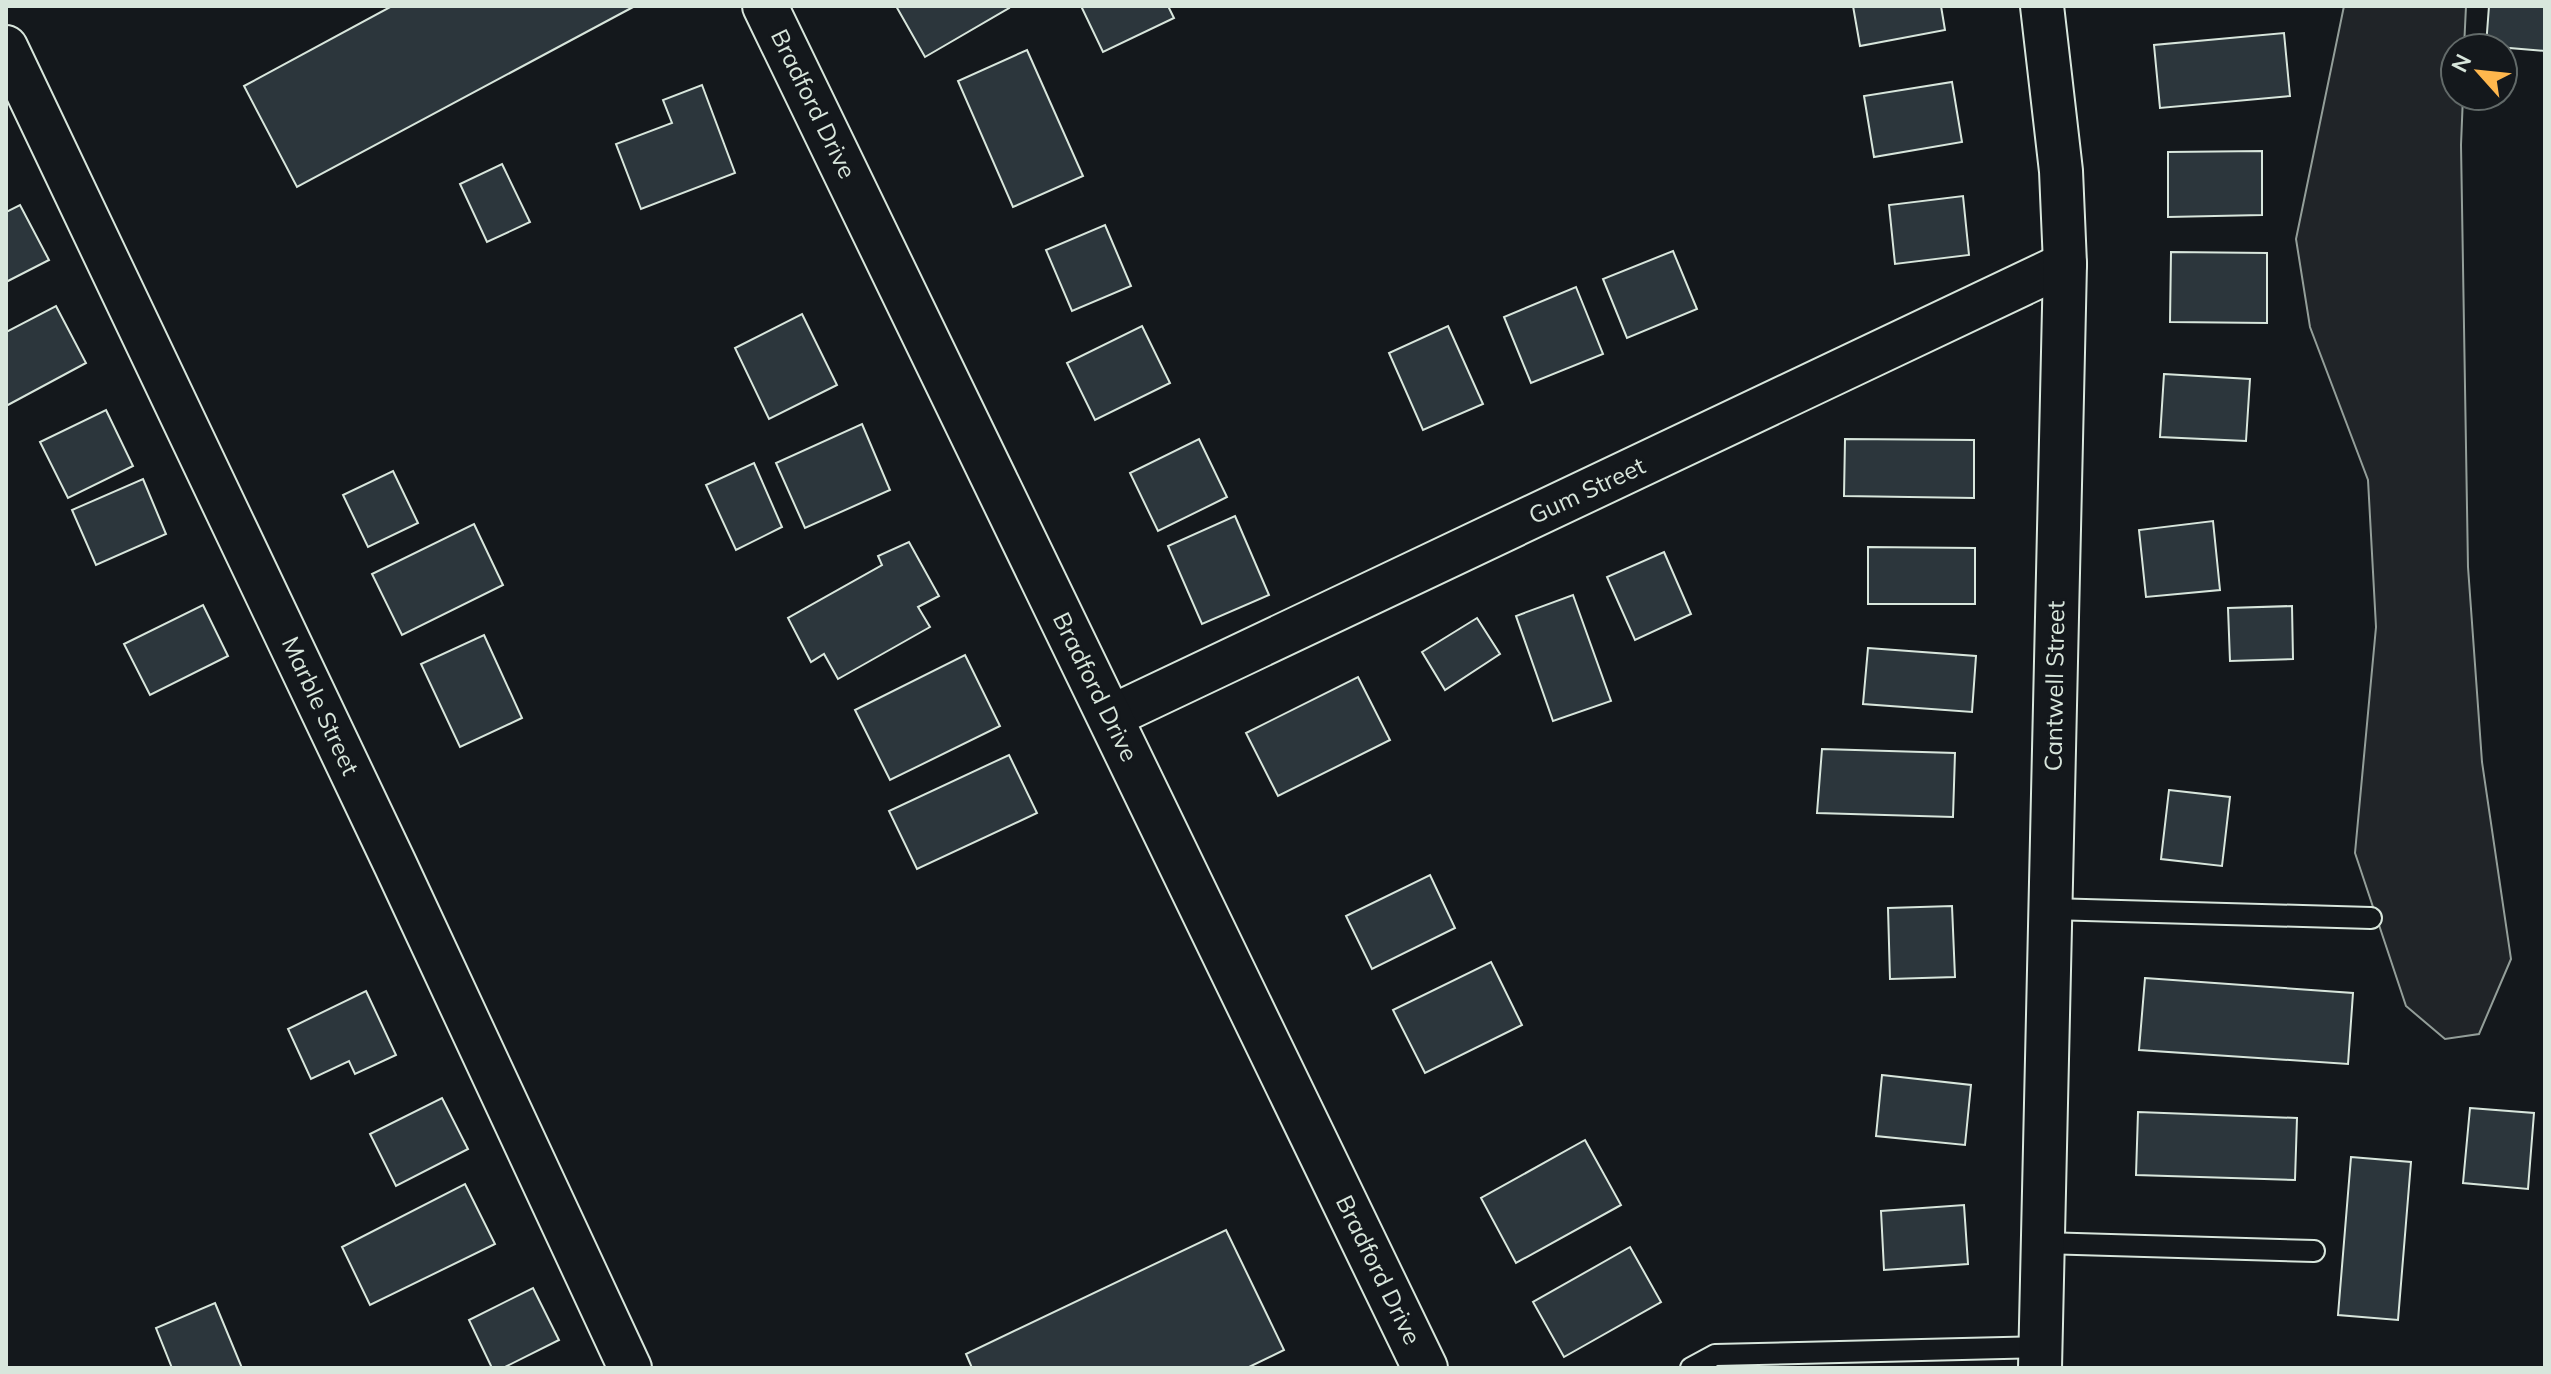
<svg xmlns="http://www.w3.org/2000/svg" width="2551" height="1374" viewBox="0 0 2551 1374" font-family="Mulish,sans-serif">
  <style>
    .green { fill: #202428; stroke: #939e99; stroke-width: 2 }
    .building { fill: #2c363c; stroke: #d8e6dc; stroke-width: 2 }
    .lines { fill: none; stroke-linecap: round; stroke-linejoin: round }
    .lane-casing { stroke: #d8e6dc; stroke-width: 24 }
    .street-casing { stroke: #d8e6dc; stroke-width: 46 }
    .secondary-casing { stroke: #d8e6dc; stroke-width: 48 }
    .lane { stroke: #14181c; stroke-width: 20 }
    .street { stroke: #14181c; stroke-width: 42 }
    .secondary { stroke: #14181c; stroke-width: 44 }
    .labels { text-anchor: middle; stroke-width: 6; stroke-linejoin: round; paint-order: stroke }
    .street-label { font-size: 24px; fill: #d8e6dc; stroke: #14181c }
  </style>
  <rect width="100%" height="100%" fill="#14181c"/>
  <polygon class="green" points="2344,6 2466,6 2464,48 2455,48 2455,96 2463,96 2461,145 2468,567 2482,762 2511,959 2479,1034 2445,1039 2406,1006 2355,853 2376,627 2368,480 2310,327 2296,239"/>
  <g class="building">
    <polygon points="392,6 635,6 297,187 244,86"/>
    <polygon points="896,6 1008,6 1009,8 925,57"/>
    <polygon points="1081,6 1168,6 1174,18 1103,52"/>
    <polygon points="1853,6 1941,6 1945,30 1860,46"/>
    <polygon points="2489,6 2545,6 2545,51 2486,46"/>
    <polygon points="2284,33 2290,96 2160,108 2154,45"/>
    <polygon points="1027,50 1083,176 1013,207 958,81"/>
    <polygon points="1952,82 1962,142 1874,157 1864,96"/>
    <polygon points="702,85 735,173 641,209 616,144 672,123 663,100"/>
    <polygon points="2262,151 2262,215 2168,217 2168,152"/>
    <polygon points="502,164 530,222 487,242 460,184"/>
    <polygon points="1963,196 1969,255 1895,264 1889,205"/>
    <polygon points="20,205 49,260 6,282 6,212"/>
    <polygon points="1105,225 1131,286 1072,311 1046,250"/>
    <polygon points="1673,251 1697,309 1627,338 1603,279"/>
    <polygon points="2171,252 2267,253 2267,323 2170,322"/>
    <polygon points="1576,287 1603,354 1531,383 1504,317"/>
    <polygon points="56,306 86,363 6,406 6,332"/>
    <polygon points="802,314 837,385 769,419 735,348"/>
    <polygon points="1142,326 1170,383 1095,420 1067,363"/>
    <polygon points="1448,326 1483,404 1423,430 1389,353"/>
    <polygon points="2164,374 2250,379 2246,441 2160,437"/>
    <polygon points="106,410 133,466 68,498 40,442"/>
    <polygon points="862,424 890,490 805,528 776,463"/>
    <polygon points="1199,439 1227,497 1158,531 1130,473"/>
    <polygon points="1845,439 1974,440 1974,498 1844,496"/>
    <polygon points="754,463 782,527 736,550 706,485"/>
    <polygon points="393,471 418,523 368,547 343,495"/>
    <polygon points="143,479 166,534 96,565 72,510"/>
    <polygon points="1235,516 1269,595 1202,624 1168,546"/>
    <polygon points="2213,521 2220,590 2146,597 2139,530"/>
    <polygon points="474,524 503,585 402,635 372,574"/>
    <polygon points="909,542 939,596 918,607 930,627 838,679 824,654 811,662 788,618 882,565 878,556"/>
    <polygon points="1868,547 1975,548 1975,604 1868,604"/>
    <polygon points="1664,552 1691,614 1635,640 1607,577"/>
    <polygon points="1573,595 1611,701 1553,721 1516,616"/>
    <polygon points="203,605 228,656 150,695 124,644"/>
    <polygon points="2292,606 2293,659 2230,661 2228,608"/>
    <polygon points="1477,618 1500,654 1445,690 1422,652"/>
    <polygon points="484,635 522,718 460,747 421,664"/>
    <polygon points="1868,648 1976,656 1972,712 1863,704"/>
    <polygon points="965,655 1000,726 890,780 855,710"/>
    <polygon points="1358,677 1390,740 1278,796 1246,733"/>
    <polygon points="1822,749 1955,753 1953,817 1817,813"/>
    <polygon points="1009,755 1037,813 917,869 889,811"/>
    <polygon points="2169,790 2230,797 2222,866 2161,859"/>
    <polygon points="1430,875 1455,928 1372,969 1346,916"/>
    <polygon points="1952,906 1955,977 1890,979 1888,908"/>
    <polygon points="1491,962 1522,1025 1425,1073 1393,1010"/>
    <polygon points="2145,978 2353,993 2348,1064 2139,1050"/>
    <polygon points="366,991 396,1055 355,1074 349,1061 311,1079 288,1029"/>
    <polygon points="1882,1075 1971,1085 1965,1145 1876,1136"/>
    <polygon points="442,1098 468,1149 396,1186 370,1134"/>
    <polygon points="2470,1108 2534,1113 2528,1189 2463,1183"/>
    <polygon points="2138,1112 2297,1118 2295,1180 2136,1175"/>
    <polygon points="1585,1140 1621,1205 1516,1263 1481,1198"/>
    <polygon points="2351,1157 2411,1162 2398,1320 2338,1315"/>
    <polygon points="465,1184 495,1244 370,1305 342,1247"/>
    <polygon points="1964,1205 1968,1264 1884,1270 1881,1211"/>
    <polygon points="1226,1230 1284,1350 1247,1368 972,1368 966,1354"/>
    <polygon points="1630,1247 1661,1302 1564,1357 1533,1302"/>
    <polygon points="533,1288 559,1340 503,1368 492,1368 469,1320"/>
    <polygon points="215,1303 242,1368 172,1368 156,1328"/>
  </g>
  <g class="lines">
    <defs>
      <g id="lane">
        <polyline points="2050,909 2371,918"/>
        <polyline points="2043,1243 2314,1251"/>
        <polyline points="1691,1368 1715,1355 2040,1347"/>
      </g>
      <g id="street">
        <polyline points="6,47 395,864 630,1368"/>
        <polyline points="1110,717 2065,264"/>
        <polyline points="2040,1368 2065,264 2061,171 2042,6"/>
      </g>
      <polyline id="secondary" points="765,6 1425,1368"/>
    </defs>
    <use href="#lane" class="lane-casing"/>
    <use href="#street" class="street-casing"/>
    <use href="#secondary" class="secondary-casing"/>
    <use href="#lane" class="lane"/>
    <use href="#street" class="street"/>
    <use href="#secondary" class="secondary"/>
  </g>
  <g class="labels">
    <g class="street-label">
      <text transform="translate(813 104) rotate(64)" y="8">Bradford Drive</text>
      <text transform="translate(1587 491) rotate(-25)" y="8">Gum Street</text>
      <text transform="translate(2055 686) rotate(-89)" y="8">Cantwell Street</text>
      <text transform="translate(1095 687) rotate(64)" y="8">Bradford Drive</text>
      <text transform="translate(320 706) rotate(65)" y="8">Marble Street</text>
      <text transform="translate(1378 1270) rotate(64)" y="8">Bradford Drive</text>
    </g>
  </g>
  <rect width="2551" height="1374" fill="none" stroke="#d8e6dc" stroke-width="16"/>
  <g transform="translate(2479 72) rotate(297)"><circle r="38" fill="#14181c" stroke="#626a69" stroke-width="2"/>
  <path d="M0-6L14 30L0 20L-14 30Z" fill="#ffb74d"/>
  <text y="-12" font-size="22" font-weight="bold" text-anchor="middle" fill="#d8e6dc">N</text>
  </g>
</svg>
